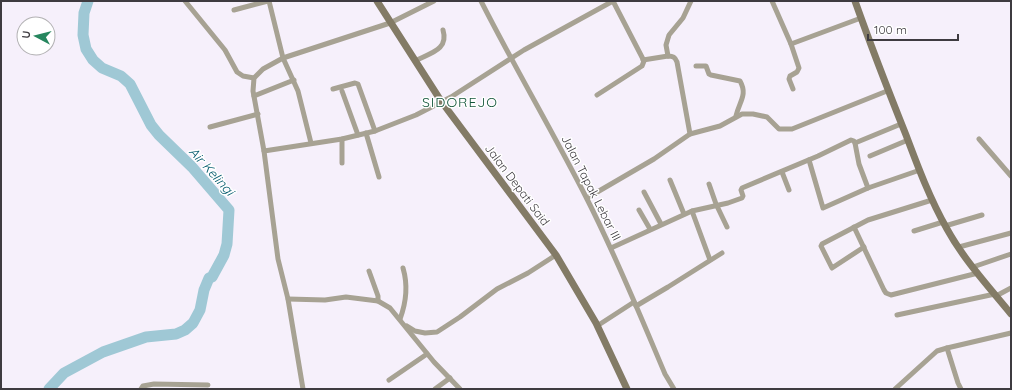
<svg xmlns="http://www.w3.org/2000/svg" width="1012" height="390" viewBox="0 0 1012 390" font-family="Quicksand,sans-serif">
  <style>
    .lines { fill: none; stroke-linecap: round; stroke-linejoin: round }
    .river { stroke: #9fc8d5; stroke-width: 11 }
    .street { stroke: #a7a293; stroke-width: 5 }
    .secondary { stroke: #837b66; stroke-width: 7 }
    .labels { text-anchor: middle; stroke-width: 3; stroke-linejoin: round; paint-order: stroke }
    .street-label { font-size: 12px; fill: #3e3b40; stroke: #fff }
    .water-label { font-size: 13px; font-style: italic; fill: #055b6e; stroke: #fff }
    .quarter-label { font-size: 14px; letter-spacing: 1px; fill: #13553a; stroke: #fff }
  </style>
  <rect width="100%" height="100%" fill="#f6f0fb"/>
  <g class="lines">
    <polyline class="river" points="49,389 64,373 103,352 146,337 176,334 185,330 193,323 200,310 204,290 209,278 212,277 224,255 227,244 229,210 192,167 159,135 151,125 130,84 121,76 102,68 93,60 86,49 83,35 84,13 88,1"/>
    <g class="street">
      <polyline points="185,1 225,50 237,72 243,76 254,78"/>
      <polyline points="269,1 283,58 298,91 311,143"/>
      <path d="M481,1C515,68 553,132 587,199C616,256 640,315 665,374L674,389"/>
      <polyline points="772,1 791,44 861,18"/>
      <polyline points="234,10 268,1"/>
      <polyline points="791,44 799,68 797,72 790,76 789,79 793,89"/>
      <polyline points="668,56 666,45 669,35 683,18 691,1"/>
      <path d="M643,60L668,56C673,56 675,57 677,62L690,134"/>
      <path d="M415,61C430,53 449,50 443,30"/>
      <path d="M696,66H706L709,74L711,75L740,81C748,95 739,102 736,116"/>
      <polyline points="333,89 355,83 358,84 375,131"/>
      <polyline points="342,91 358,135"/>
      <polyline points="597,95 642,66 644,61 613,1"/>
      <polyline points="254,96 294,80"/>
      <polyline points="210,127 258,114"/>
      <polyline points="366,133 379,177"/>
      <polyline points="979,139 1011,176"/>
      <polyline points="855,143 901,124"/>
      <polyline points="264,151 342,139 375,131 416,115 451,97 524,50 613,1"/>
      <polyline points="870,156 908,140"/>
      <polyline points="809,160 823,208 868,188"/>
      <polyline points="342,163 342,139"/>
      <polyline points="782,172 789,190"/>
      <polyline points="670,180 684,214"/>
      <polyline points="709,184 716,204 727,227"/>
      <polyline points="644,192 661,224"/>
      <polyline points="587,198 654,159 690,134 720,126 742,114 753,114 767,117 779,129 792,129 887,91"/>
      <polyline points="639,210 650,229"/>
      <polyline points="692,211 710,260"/>
      <polyline points="945,226 982,215"/>
      <polyline points="854,227 884,290 886,293 891,295 978,273"/>
      <polyline points="914,231 943,222"/>
      <polyline points="864,247 832,268 821,246 822,244 868,220 932,200"/>
      <polyline points="959,247 1011,233"/>
      <polyline points="611,248 692,211 728,203 742,198 743,196 741,190 742,188 818,156 851,140 854,141 855,143 859,164 868,188 920,170"/>
      <polyline points="973,267 1011,254"/>
      <polyline points="369,271 378,296 378,301"/>
      <polyline points="996,296 1011,288"/>
      <polyline points="288,299 325,300 346,297 378,301 390,308 434,362 460,389"/>
      <polyline points="636,306 668,287 722,253"/>
      <polyline points="897,315 995,294"/>
      <path d="M400,319C406,303 408,285 403,268"/>
      <polyline points="407,326 415,331 425,333 437,332 460,317 497,289 528,273 556,255"/>
      <polyline points="597,326 634,302"/>
      <polyline points="947,348 958,383 961,389"/>
      <polyline points="389,380 427,354"/>
      <polyline points="141,389 143,386 154,384 208,385"/>
      <polyline points="303,389 288,299 278,259 264,151 253,91 254,78 263,69 283,58 390,23 434,1"/>
      <polyline points="435,389 450,378"/>
      <polyline points="895,389 937,351 947,348 1011,333"/>
    </g>
    <g class="secondary">
      <polyline points="377,1 441,101 556,255 596,323 627,389"/>
      <path d="M855,1C871,46 888,90 906,135C918,167 930,199 947,229C964,260 989,287 1011,314"/>
    </g>
  </g>
  <g class="labels">
    <g class="street-label">
      <text transform="translate(517 185) rotate(53)" y="4">Jalan Depati Said</text>
      <text transform="translate(591 188) rotate(63)" y="4">Jalan Tapak Lebar III</text>
    </g>
    <g class="water-label">
      <text transform="translate(212 171) rotate(48)" y="5">Air Kelingi</text>
    </g>
    <g class="quarter-label">
      <text x="460" y="107">SIDOREJO</text>
    </g>
  </g>
  <rect width="1012" height="390" fill="none" stroke="#3e3b40" stroke-width="4"/>
  <g transform="translate(36 36) rotate(277)"><circle r="19" fill="#ffffff" stroke="#b2b1b3"/>
  <path d="M0-3L7 15L0 10L-7 15Z" fill="#26865e"/>
  <text y="-6" font-size="11" font-weight="bold" text-anchor="middle" fill="#3e3b40">U</text>
  </g>
  <path d="M868 34v6h90v-6" fill="none" stroke="#3e3b40" stroke-width="2"/>
  <text x="874" y="34" font-size="12" fill="#3e3b40" stroke="#ffffff" stroke-width="3" paint-order="stroke">100 m</text>
</svg>
